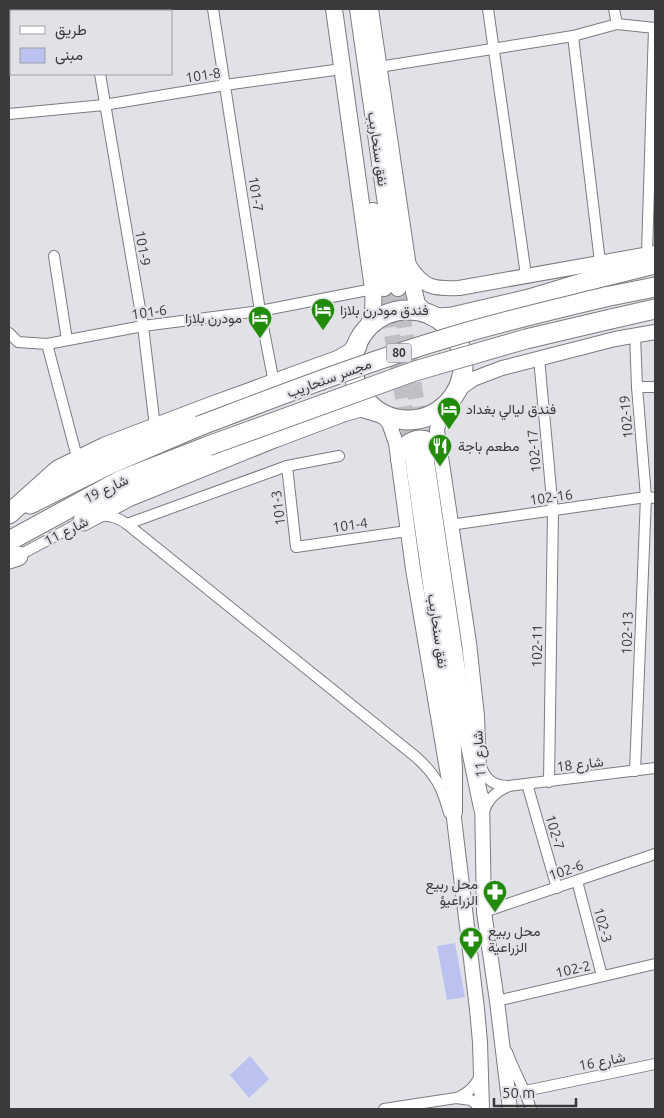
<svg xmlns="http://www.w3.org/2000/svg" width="664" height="1118" viewBox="0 0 664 1118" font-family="Ubuntu,Vazirmatn,sans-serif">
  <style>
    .building { fill: #bbc2f0 }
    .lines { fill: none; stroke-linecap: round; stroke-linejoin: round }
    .primary-tunnel { stroke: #bfc0c5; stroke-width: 16; stroke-dasharray: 16 8; stroke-linecap: butt }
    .street-casing { stroke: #7b7c80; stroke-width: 12 }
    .secondary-casing { stroke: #7b7c80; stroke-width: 16 }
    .primary-casing { stroke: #7b7c80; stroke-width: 18 }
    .highway-casing { stroke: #7b7c80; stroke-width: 21 }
    .street { stroke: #fff; stroke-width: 10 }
    .secondary { stroke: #fff; stroke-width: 14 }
    .primary { stroke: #fff; stroke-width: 16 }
    .highway { stroke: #fff; stroke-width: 19 }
    .highway-bridge-casing { stroke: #7b7c80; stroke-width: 21; stroke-linecap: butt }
    .highway-bridge { stroke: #fff; stroke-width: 19 }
    .labels { text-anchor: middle; stroke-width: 4.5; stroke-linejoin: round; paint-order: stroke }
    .shield { fill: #e1e2e7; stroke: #6b6c6f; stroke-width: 1 }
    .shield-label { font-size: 12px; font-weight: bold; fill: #393a3c }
    .street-label { font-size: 14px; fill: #393a3c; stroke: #e1e2e7 }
    .poi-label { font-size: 14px; fill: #393a3c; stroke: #e1e2e7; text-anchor: start }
  </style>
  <rect width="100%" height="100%" fill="#e1e2e7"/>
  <g class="building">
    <polygon points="455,943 465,997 447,1000 437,946"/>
    <polygon points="250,1056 269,1079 249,1098 230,1075"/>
  </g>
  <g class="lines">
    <g class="primary-tunnel">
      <polyline points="384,288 412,450"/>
      <polyline points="398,288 424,448"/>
    </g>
    <defs>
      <g id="street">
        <polyline points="91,9 91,11"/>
        <polyline points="213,9 260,311 274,383"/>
        <polyline points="488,9 526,275"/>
        <polyline points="614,9 617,24"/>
        <polyline points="573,36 600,262"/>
        <polyline points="379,67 573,36 617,24 655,28"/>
        <polyline points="100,74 143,326 155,427"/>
        <polyline points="9,114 104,105 225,85 342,69"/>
        <polyline points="647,253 654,28"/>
        <polyline points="54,256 67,340"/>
        <polyline points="9,333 18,342 47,344 143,326 260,311 373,289"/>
        <polyline points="47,344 78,461"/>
        <polyline points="539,358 553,511 549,782"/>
        <polyline points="637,387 655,387"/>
        <polyline points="287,466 296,547 407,531"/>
        <path d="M99,516C111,515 118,518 127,524L416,757C436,775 442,787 449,813"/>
        <polyline points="127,524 287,466 339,456"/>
        <polyline points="450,525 646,497 655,498"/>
        <polyline points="14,558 85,520"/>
        <path d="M480,763C484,778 492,786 508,786L655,768"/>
        <polyline points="635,771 646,497 637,387 635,335"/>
        <polyline points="527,784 557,888"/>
        <path d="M484,811C488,799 495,792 507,787"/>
        <polyline points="577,881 602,976"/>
        <polyline points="484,912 655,854"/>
        <polyline points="497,1001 655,964"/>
        <path d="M507,1052C514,1072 525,1089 531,1109"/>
        <polyline points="525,1091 655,1064"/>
        <path d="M457,1098C468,1093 477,1086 480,1074"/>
        <polyline points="384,1109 456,1098 471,1100 478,1106 479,1109"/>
      </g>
      <g id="secondary">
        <path d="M409,265C423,288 434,289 459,288L655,253"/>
        <polyline points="452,398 462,387 473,379 502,368 615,339 655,332"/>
        <polyline points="449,402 440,416 437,430 469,643 477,716 479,770"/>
        <polyline points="380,413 389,423 396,443 413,569 449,781"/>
        <path d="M398,460C400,436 430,428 439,452"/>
        <polyline points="482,797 484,912 497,1001 510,1109"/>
        <polyline points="452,802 477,1009 480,1042 482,1109"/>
      </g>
      <g id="primary">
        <path d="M334,9L373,289C374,304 374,316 366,330"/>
        <polyline points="358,9 398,288"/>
        <polyline points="370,9 408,267 417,304 426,313"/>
        <polyline points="373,211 384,288"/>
        <polyline points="424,448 466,731 482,808"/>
        <polyline points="412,450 452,730 454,770 454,812"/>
      </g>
      <g id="highway">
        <polyline points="605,297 655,287"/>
        <circle cx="408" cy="365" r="55"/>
        <polyline points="432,316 439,318 452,317 529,299 602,277 655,264"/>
        <polyline points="611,319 655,309"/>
        <polyline points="30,504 110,464 199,426"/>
        <polyline points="9,514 58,470 105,447 210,407 339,360 351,353 357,346"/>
        <polyline points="83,521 128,497 274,438 343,412 361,407 377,412"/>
        <polyline points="9,541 121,480 208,446"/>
        <polyline points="9,559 18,556"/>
      </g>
    </defs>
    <use href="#street" class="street-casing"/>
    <use href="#secondary" class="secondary-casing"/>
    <use href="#primary" class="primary-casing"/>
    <use href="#highway" class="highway-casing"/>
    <use href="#street" class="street"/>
    <use href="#secondary" class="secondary"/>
    <use href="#primary" class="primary"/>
    <use href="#highway" class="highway"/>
    <defs>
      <g id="highway-bridge">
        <path d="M199,426C281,395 363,363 447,338C499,322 552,310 605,297"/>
        <polyline points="208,446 415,371 526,339 611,319"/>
      </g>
    </defs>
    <use href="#highway-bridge" class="highway-bridge-casing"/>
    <use href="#highway-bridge" class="highway-bridge"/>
  </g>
  <defs>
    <symbol id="hotel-pin" viewBox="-11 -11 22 30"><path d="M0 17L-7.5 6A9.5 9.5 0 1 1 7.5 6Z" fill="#228c0a" stroke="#e1e2e7"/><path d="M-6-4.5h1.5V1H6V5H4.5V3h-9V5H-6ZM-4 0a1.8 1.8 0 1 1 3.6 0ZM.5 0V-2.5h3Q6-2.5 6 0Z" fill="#fff"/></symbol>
    <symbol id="restaurant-pin" viewBox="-11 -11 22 30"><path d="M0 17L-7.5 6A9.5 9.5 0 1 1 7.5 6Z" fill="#228c0a" stroke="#e1e2e7"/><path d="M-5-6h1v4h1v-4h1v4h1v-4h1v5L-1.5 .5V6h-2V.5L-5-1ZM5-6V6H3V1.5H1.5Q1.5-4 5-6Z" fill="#fff"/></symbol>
    <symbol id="pharmacy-pin" viewBox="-11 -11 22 30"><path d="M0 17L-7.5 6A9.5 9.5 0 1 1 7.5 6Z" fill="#228c0a" stroke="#e1e2e7"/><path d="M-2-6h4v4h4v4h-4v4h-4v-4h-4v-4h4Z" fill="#fff"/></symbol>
  </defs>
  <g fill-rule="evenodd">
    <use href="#hotel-pin" x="309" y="296" width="28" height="38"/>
    <use href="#hotel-pin" x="246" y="304" width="28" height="38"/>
    <use href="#hotel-pin" x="435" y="395" width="28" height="38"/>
    <use href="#restaurant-pin" x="426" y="432" width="28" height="38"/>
    <use href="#pharmacy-pin" x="481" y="878" width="28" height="38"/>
    <use href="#pharmacy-pin" x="457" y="925" width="28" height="38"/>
  </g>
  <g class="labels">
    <rect class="shield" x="386.5" y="343.5" width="25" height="19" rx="4"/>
    <g class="shield-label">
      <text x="399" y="357">80</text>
    </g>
    <g class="street-label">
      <text transform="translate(203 75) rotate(-9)" y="5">101-8</text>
      <text transform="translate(378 149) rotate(82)" y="5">نفق سنحاريب</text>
      <text transform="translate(256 194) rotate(81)" y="5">101-7</text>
      <text transform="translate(143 248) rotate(80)" y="5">101-9</text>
      <text transform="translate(149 312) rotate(-8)" y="5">101-6</text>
      <text transform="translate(329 378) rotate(-20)" y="5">مجسر سنحاريب</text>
      <text transform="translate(626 417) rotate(-95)" y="5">102-19</text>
      <text transform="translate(534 451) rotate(-95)" y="5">102-17</text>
      <text transform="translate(106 489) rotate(-26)" y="5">شارع 19</text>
      <text transform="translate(551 497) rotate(-8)" y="5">102-16</text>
      <text transform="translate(278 508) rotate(-97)" y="5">101-3</text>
      <text transform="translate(350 525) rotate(-8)" y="5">101-4</text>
      <text transform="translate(66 531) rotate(-27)" y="5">شارع 11</text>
      <text transform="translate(438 631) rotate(82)" y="5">نفق سنحاريب</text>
      <text transform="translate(627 633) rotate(-88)" y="5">102-13</text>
      <text transform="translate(537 646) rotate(-89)" y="5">102-11</text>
      <text transform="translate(479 754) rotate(-94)" y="5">شارع 11</text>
      <text transform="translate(580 764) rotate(-7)" y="5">شارع 18</text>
      <text transform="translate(555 832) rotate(74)" y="5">102-7</text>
      <text transform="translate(566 870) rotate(-19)" y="5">102-6</text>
      <text transform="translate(603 925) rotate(75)" y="5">102-3</text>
      <text transform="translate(573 969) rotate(-13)" y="5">102-2</text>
      <text transform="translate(602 1061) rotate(-11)" y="5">شارع 16</text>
    </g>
    <g class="poi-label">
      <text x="340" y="315">فندق مودرن بلازا</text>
      <text x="242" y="323" text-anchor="end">مودرن بلازا</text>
      <text x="466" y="414">فندق ليالي بغداد</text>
      <text x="458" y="451">مطعم باجة</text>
      <text x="478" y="889" text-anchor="end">محل ربيع<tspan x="478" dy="16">الزراعيؤ</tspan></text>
      <text x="488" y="936">محل ربيع<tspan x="488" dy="16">الزراعية</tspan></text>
    </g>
  </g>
  <rect width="664" height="1118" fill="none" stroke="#393a3c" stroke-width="20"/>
  <rect x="10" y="10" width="162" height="65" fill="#e1e2e7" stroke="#9e9fa3"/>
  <rect x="20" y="26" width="25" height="8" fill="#ffffff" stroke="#9e9fa3"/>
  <text x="55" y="35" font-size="15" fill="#393a3c">طريق</text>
  <rect x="20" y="48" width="25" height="15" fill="#bbc2f0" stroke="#9e9fa3"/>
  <text x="55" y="60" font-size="15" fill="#393a3c">مبنى</text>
  <path d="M494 1098v8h82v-8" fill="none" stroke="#393a3c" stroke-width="2.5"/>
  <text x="502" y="1098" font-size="15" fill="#393a3c" stroke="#e1e2e7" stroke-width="4" paint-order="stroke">50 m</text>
</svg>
